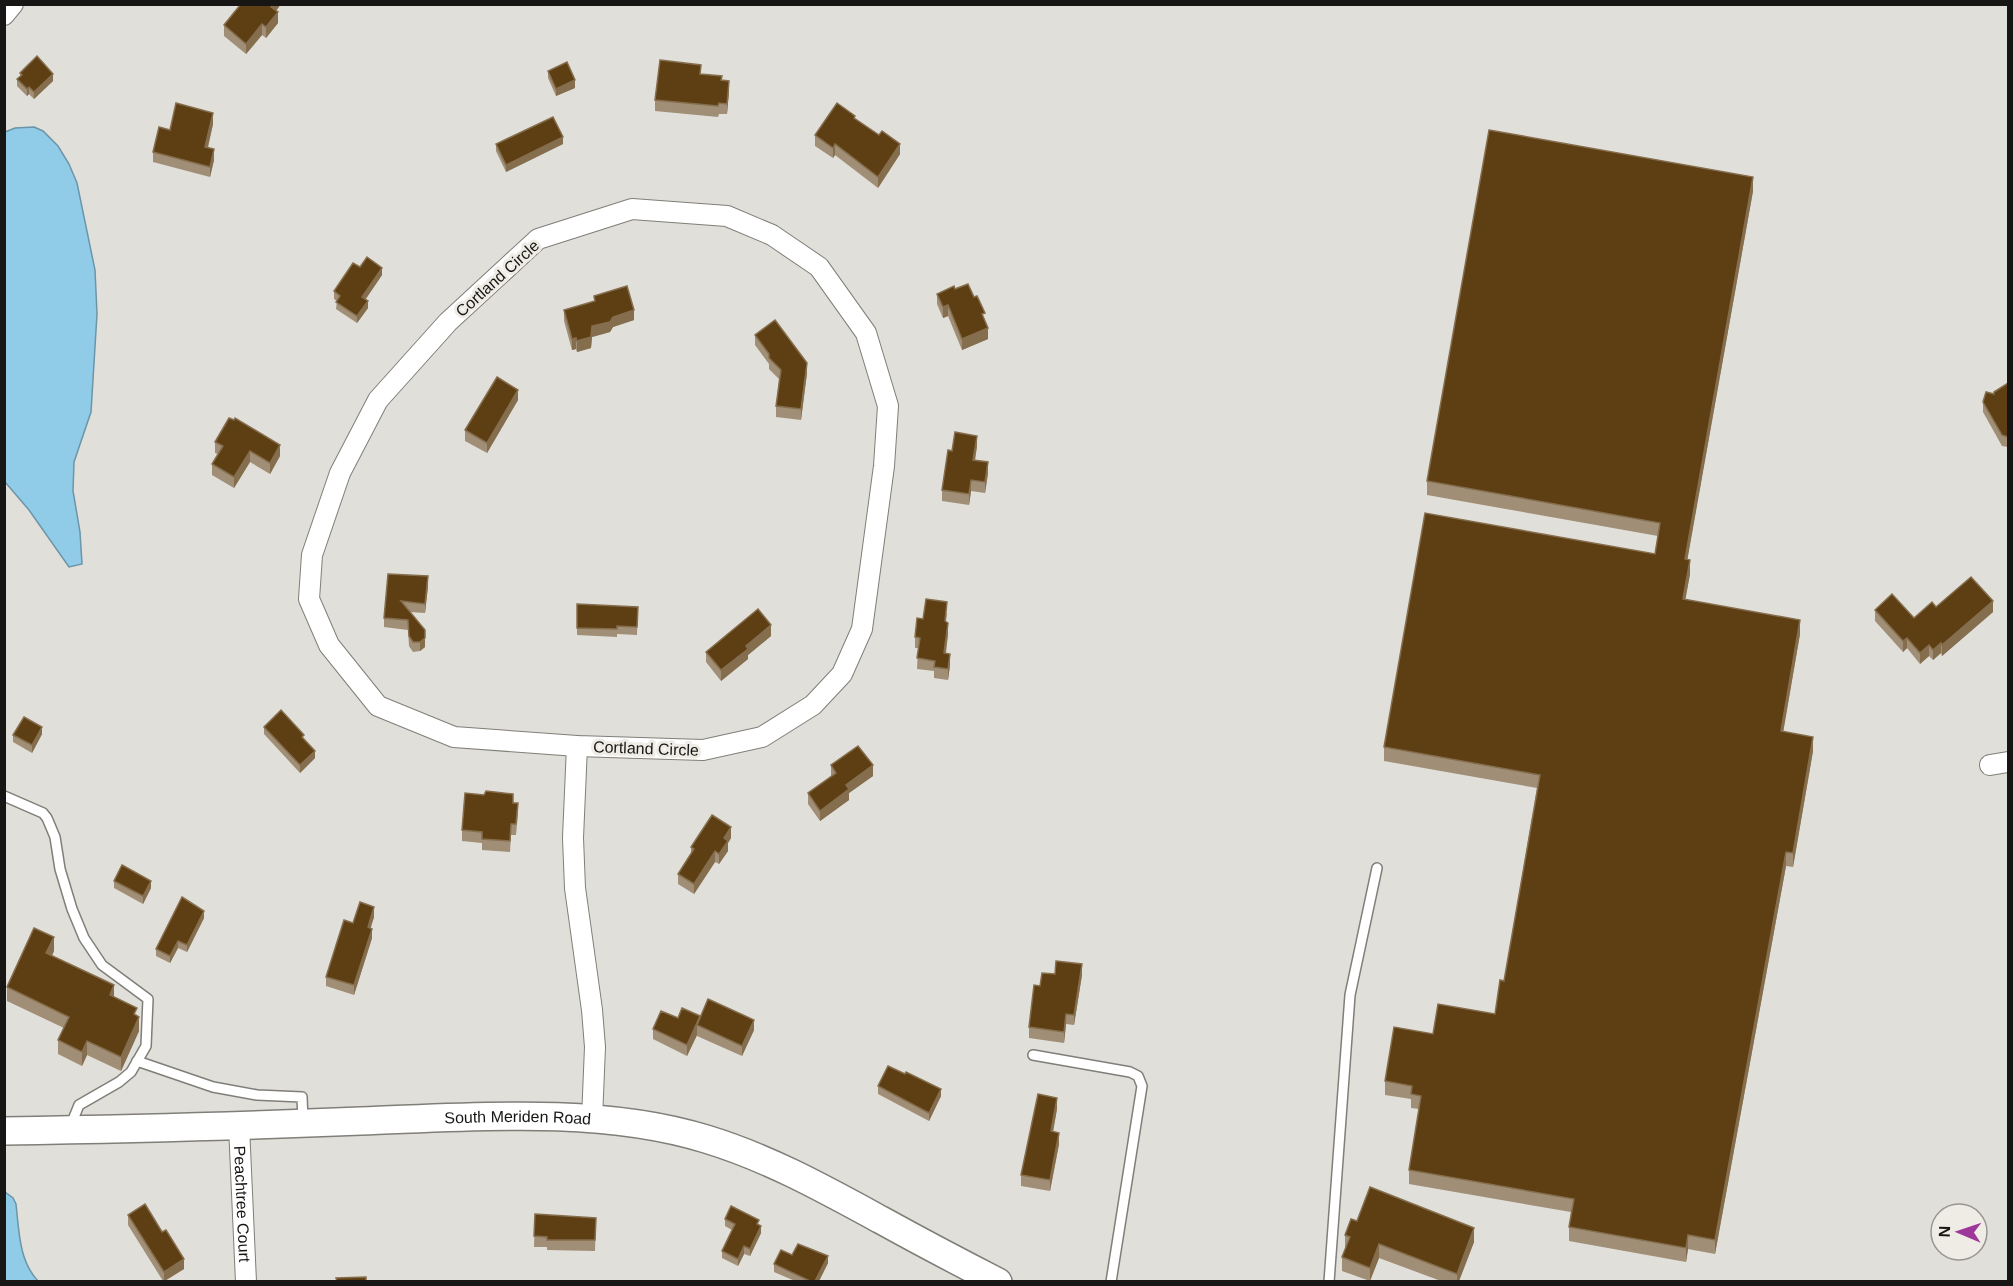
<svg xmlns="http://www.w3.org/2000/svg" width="2013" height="1286" viewBox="0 0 2013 1286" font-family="Arial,sans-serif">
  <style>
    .water { fill: #90cce8; stroke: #6c95a8; stroke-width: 1.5 }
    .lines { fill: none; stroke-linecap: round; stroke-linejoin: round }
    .service-casing { stroke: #807e78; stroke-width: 12 }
    .minor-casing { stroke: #807e78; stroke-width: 22 }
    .secondary-casing { stroke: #807e78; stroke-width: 30 }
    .service { stroke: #fff; stroke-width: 9 }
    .minor { stroke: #fff; stroke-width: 20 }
    .secondary { stroke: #fff; stroke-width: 27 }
    .wall { fill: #a08e76 }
    .shaded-wall { fill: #856e4e }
    .building { fill: #5e3e13; stroke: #856e4e; stroke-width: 1.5 }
    .labels { text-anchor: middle; stroke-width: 6; stroke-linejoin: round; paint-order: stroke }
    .street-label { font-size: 16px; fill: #171614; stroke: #efece6 }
  </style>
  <rect width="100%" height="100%" fill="#e1dfd9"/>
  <g class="water">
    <polygon points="34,127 43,131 58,146 69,164 77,183 95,270 97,314 91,412 74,462 73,491 80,532 82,564 69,567 29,510 5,482 5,132 15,128"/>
    <path d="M5,1192L13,1198L16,1204C19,1231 19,1261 38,1281H5Z"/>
  </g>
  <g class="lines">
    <defs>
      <g id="service">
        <polyline points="4,796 43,813 47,818 55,837 60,869 72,909 84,938 102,965 148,999 146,1046 131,1072 119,1082 79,1105 70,1127"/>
        <polyline points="1033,1055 1130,1072 1138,1076 1142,1086 1111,1282"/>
        <polyline points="137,1061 213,1087 257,1095 302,1097 303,1121"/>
        <polyline points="1329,1282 1350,995 1377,868"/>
      </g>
      <g id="minor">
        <polyline points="4,15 13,4"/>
        <polygon points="632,209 727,216 772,235 819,267 866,333 888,406 884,466 862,629 842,674 813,705 762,737 703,750 577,746 454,737 378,706 329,645 309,599 312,555 340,473 378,400 448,322 538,239"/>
        <polyline points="577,746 573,838 575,888 592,1010 595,1047 592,1119"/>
        <polyline points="1990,765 2008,762"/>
        <path id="s1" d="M239,1126L246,1282"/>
      </g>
      <g id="secondary">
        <path id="s2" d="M4,1131C123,1129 242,1126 361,1121C471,1117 600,1106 706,1139C769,1158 826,1190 883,1221C921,1242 959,1262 998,1282"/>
      </g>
    </defs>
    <use href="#service" class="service-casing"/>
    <use href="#minor" class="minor-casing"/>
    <use href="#secondary" class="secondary-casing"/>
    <use href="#service" class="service"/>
    <use href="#minor" class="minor"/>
    <use href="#secondary" class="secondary"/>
  </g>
  <g class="wall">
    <polygon points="241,4 281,4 276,11 278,23 266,38 262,35 246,54 224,36 224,25"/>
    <polygon points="548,71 575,88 556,96 548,78"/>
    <polygon points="20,73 53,81 34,99 29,94 27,96 17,86 17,79 20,76"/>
    <polygon points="701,74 722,80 729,91 727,114 719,114 718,117 655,111 655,100"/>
    <polygon points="855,119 900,154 878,188 835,155 833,158 815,146 815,135"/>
    <polygon points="213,124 208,148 214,160 210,177 153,162 153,152 170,130"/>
    <polygon points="496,144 563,144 506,172 496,151"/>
    <polygon points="1753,191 1687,560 1690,574 1685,599 1800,634 1783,731 1813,751 1793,867 1786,866 1715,1254 1688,1249 1686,1262 1569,1241 1569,1227 1571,1212 1409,1184 1409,1170 1419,1109 1411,1108 1411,1099 1385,1095 1385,1081 1433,1034 1495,1014 1504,981 1537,788 1384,761 1384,747 1655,554 1658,536 1427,495 1427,481"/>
    <polygon points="360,267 382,275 366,299 368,308 357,323 336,309 337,301 334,299 334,291"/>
    <polygon points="937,294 985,321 988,339 962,350 948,316 943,318 937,304"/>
    <polygon points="594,296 634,320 613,327 610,332 592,337 591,348 577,352 576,349 572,350 564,321 564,310 594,301"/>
    <polygon points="755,335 807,373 801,420 776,417 776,406 779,379 769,369 769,364 755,345"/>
    <polygon points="2008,383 2008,447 2002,446 1983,412 1983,402"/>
    <polygon points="518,400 487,453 465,441 465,430"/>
    <polygon points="215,442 280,456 270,474 250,462 234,488 212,475 212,464 218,454 215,453"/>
    <polygon points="977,446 975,461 988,473 985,493 971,491 969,505 942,501 942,490 952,451"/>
    <polygon points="388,574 428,586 425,613 409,612 425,647 420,651 413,652 409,646 408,630 384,627 384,618"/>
    <polygon points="577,604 638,607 637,635 617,634 617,637 577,635"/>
    <polygon points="1936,607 1993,612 1942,656 1941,653 1933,660 1929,656 1920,664 1907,648 1903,652 1875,621 1875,610 1914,618"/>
    <polygon points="947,613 946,622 948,634 946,653 950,665 948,680 934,678 934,671 917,669 918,648 915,648 915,637 923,619"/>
    <polygon points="771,636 748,655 748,659 721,681 706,662 706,652"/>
    <polygon points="264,727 304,739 315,758 300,773 264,734"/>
    <polygon points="42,734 32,753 13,742 13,735"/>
    <polygon points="831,765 873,776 849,793 849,800 820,821 808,804 808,793 831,776"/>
    <polygon points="513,803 518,814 516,835 511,835 510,852 482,850 482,843 462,841 462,830"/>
    <polygon points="731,838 728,843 728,851 719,864 715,862 694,894 678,884 678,874 691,855 691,847"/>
    <polygon points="114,881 151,888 143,904 114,888"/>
    <polygon points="374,917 370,928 372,938 354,995 326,986 326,977 353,923"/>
    <polygon points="204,918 187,952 178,948 170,963 156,956 156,949"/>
    <polygon points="54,951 52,956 114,997 137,1016 139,1031 121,1071 87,1055 82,1066 58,1054 58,1040 64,1028 7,1001 7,987"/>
    <polygon points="1055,974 1082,975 1074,1025 1066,1024 1064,1043 1029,1038 1029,1027 1040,986"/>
    <polygon points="700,1016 754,1030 742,1056 697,1036 697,1035 687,1056 653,1039 653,1029 678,1018"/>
    <polygon points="878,1086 941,1096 929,1121 878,1094"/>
    <polygon points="1057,1109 1053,1132 1059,1144 1050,1191 1021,1186 1021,1175"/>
    <polygon points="535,1214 596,1218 595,1251 547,1250 547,1247 534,1247"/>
    <polygon points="128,1215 184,1269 165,1281 163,1281 128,1225"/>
    <polygon points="725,1219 759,1224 761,1233 750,1256 744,1254 738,1266 722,1258 722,1251 732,1230 725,1226"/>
    <polygon points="1357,1221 1474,1242 1459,1281 1441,1281 1379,1258 1370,1281 1342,1271 1342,1257 1345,1249 1345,1235"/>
    <polygon points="828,1263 819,1281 795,1281 774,1272 774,1264"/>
  </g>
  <g class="shaded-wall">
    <polygon points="272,4 281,4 271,17 271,7"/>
    <polygon points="278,12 278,23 266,38 266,27"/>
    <polygon points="262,24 262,35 246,54 246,44"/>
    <polygon points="53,74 53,81 34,99 34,92"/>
    <polygon points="575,80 575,88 556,96 556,89"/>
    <polygon points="729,81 729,91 727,114 727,104"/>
    <polygon points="29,87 29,94 27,96 27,89"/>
    <polygon points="213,113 213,124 205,158 205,147"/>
    <polygon points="563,137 563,144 506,172 506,165"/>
    <polygon points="835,144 835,155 833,158 833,148"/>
    <polygon points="900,144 900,154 878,188 878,177"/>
    <polygon points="214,149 214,160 210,177 210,167"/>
    <polygon points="1753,177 1753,191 1685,573 1685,559"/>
    <polygon points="382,268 382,275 362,304 362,297"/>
    <polygon points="368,301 368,308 357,323 357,316"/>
    <polygon points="948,305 948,316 943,318 943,307"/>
    <polygon points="634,310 634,320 613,327 610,332 592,337 591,348 577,352 577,341 592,326 613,317"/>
    <polygon points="988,328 988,339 962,350 962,339"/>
    <polygon points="576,338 576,349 572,350 572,339"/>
    <polygon points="807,363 807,373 801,420 801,409"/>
    <polygon points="518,390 518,400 487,453 487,443"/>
    <polygon points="977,436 977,446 973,471 973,460"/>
    <polygon points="280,445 280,456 270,474 270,463"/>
    <polygon points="250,451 250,462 234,488 234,477"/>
    <polygon points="988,462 988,473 985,493 985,482"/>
    <polygon points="971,480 971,491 969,505 969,494"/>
    <polygon points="1690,560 1690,574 1683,613 1683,599"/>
    <polygon points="428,576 428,586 425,613 425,604"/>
    <polygon points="1993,601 1993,612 1942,656 1942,645"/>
    <polygon points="1800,620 1800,634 1781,745 1781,731"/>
    <polygon points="948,623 948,634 944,664 944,653"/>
    <polygon points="771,625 771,636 748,655 748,659 721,681 721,670 746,646"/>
    <polygon points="425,638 425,647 420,651 420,642"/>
    <polygon points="1907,638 1907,648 1903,652 1903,641"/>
    <polygon points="1941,643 1941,653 1933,660 1933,650"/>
    <polygon points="1929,645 1929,656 1920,664 1920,653"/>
    <polygon points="950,654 950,665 948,680 948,669"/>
    <polygon points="42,727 42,734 32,753 32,745"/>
    <polygon points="1813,737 1813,751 1793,867 1793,853"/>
    <polygon points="315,751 315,758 300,773 300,765"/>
    <polygon points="873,765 873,776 849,793 849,800 820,821 820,811 846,785"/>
    <polygon points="731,827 731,838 728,843 728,851 719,864 719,854 724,838"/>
    <polygon points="715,851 715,862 694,894 694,884"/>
    <polygon points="1786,852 1786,866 1715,1254 1715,1240"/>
    <polygon points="151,881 151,888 143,904 143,896"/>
    <polygon points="374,907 374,917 368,937 368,927"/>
    <polygon points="204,911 204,918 187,952 187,945"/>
    <polygon points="372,929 372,938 354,995 354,985"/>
    <polygon points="54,937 54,951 46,967 46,953"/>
    <polygon points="178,941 178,948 170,963 170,956"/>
    <polygon points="1082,964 1082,975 1074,1025 1074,1015"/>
    <polygon points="114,985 114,999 110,995"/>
    <polygon points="1066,1014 1066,1024 1064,1043 1064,1032"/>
    <polygon points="700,1016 697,1025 697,1035 687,1056 687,1045"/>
    <polygon points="139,1017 139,1031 121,1071 121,1057"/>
    <polygon points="754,1020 754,1030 742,1056 742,1046"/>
    <polygon points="87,1041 87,1055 82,1066 82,1052"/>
    <polygon points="941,1089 941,1096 929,1121 929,1113"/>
    <polygon points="1057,1098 1057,1109 1051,1142 1051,1131"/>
    <polygon points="1059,1133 1059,1144 1050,1191 1050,1180"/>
    <polygon points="761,1226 761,1233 750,1256 750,1249"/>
    <polygon points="1474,1228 1474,1242 1459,1281 1457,1281 1457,1274"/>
    <polygon points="1688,1235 1688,1249 1686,1262 1686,1248"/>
    <polygon points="1379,1244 1379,1258 1370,1281 1370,1268"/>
    <polygon points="744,1246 744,1254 738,1266 738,1259"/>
    <polygon points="828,1256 828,1263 819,1281 815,1281"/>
    <polygon points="184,1259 184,1269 164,1281 164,1272"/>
  </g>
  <g class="building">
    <polygon points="241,4 272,4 271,7 278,12 266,27 262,24 246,44 224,25"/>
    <polygon points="37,56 53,74 34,92 29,87 27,89 17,79 22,75 20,73"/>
    <polygon points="660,60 701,65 700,74 722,76 721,80 729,81 727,104 719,103 718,106 655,100"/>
    <polygon points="567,62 575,80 556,89 548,71"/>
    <polygon points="176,103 213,113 205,147 214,149 210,167 153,152 159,127 170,130"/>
    <polygon points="837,103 855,116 854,118 879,135 882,131 900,144 878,177 835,144 833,148 815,135"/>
    <polygon points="553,117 563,137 506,165 496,144"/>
    <polygon points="1489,130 1753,177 1685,559 1690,560 1683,599 1800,620 1781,731 1813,737 1793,853 1786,852 1715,1240 1688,1235 1686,1248 1569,1227 1574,1199 1409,1170 1421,1096 1411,1094 1412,1086 1385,1081 1394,1027 1433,1034 1438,1004 1495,1014 1500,980 1504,981 1540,775 1384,747 1425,513 1655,554 1660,523 1427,481"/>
    <polygon points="367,257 382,268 362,297 368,301 357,316 336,302 340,296 334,291 353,263 360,267"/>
    <polygon points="968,284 974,297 977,296 985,313 982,314 988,328 962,339 948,305 943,307 937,294 954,286 955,289"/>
    <polygon points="627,286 634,310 613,317 610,322 592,326 591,337 577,341 576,338 572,339 564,310 595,301 594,296"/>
    <polygon points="775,320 807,363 801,409 776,406 781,370 769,358 769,354 755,335"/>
    <polygon points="497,377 518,390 487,443 465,430"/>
    <polygon points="2008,383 2008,437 2002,435 1983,402 1986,392 1994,394 1994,392"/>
    <polygon points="229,418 234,420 235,418 280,445 270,463 250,451 234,477 212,464 223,446 215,442"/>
    <polygon points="955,432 977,436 973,460 988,462 985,482 971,480 969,494 942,490 948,450 952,451"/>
    <polygon points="388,574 428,576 425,604 401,601 425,630 425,638 420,642 413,642 409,636 408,620 384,618"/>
    <polygon points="1971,577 1993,601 1942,645 1941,643 1933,650 1929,645 1920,653 1907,638 1903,641 1875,610 1892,594 1914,618 1932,602 1936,607"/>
    <polygon points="926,599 947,602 945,621 948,623 944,653 950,654 948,669 934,667 935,661 917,658 920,638 915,637 917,618 923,619"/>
    <polygon points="577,604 638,607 637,627 617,626 617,629 577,628"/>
    <polygon points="758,609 771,625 746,646 748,649 721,670 706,652"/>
    <polygon points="281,710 304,735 302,737 315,751 300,765 264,727"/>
    <polygon points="24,717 42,727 32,745 13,735"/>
    <polygon points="858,746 873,765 846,785 849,789 820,811 808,793 836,773 831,765"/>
    <polygon points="486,791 513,794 513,803 518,803 516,824 511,824 510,841 482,839 482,832 462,830 465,793 484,795"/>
    <polygon points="712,815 731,827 724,838 728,841 719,854 715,851 694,884 678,874 694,849 691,847"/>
    <polygon points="122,865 151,881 143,896 114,881"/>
    <polygon points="182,897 204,911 187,945 178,941 170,956 156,949"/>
    <polygon points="360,902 374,907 368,927 372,929 354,985 326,977 344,920 353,923"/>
    <polygon points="34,928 54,937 46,953 114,985 110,995 137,1008 134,1014 139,1017 121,1057 87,1041 82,1052 58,1040 69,1017 7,987"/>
    <polygon points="1056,961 1082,964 1074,1015 1066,1014 1064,1032 1029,1027 1034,985 1040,986 1042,973 1055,974"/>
    <polygon points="708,999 754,1020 742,1046 697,1025"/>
    <polygon points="682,1008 700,1016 687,1045 653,1029 661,1011 678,1018"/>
    <polygon points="888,1066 905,1074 906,1072 941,1089 929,1113 878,1086"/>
    <polygon points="1038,1094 1057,1098 1051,1131 1059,1133 1050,1180 1021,1175"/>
    <polygon points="1370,1187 1474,1228 1457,1274 1379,1244 1370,1268 1342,1257 1350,1237 1345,1235 1351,1219 1357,1221"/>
    <polygon points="145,1204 162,1232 166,1230 184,1259 164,1272 128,1215"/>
    <polygon points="731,1206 759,1220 757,1224 761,1226 750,1249 744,1246 738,1259 722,1251 735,1224 725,1219"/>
    <polygon points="535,1214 596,1218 595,1240 547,1240 547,1237 534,1236"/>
    <polygon points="798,1244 828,1256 815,1281 810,1281 774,1264 781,1250 792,1255"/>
    <polygon points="366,1277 366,1281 337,1281 336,1278"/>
  </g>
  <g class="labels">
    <g class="street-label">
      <text transform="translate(497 278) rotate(-42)" y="6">Cortland Circle</text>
      <text transform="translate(646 748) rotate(2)" y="6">Cortland Circle</text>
      <text dy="6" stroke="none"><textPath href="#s2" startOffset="514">South Meriden Road</textPath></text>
      <text dy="6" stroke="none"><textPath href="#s1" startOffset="78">Peachtree Court</textPath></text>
    </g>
  </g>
  <rect width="2013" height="1286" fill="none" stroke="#171614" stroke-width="12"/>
  <g transform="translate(1959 1232) rotate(272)"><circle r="28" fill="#efece6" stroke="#999692" stroke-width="1.5"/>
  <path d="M0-4.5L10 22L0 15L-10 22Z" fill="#9e379a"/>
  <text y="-9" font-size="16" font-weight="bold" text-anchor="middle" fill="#171614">N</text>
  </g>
</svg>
